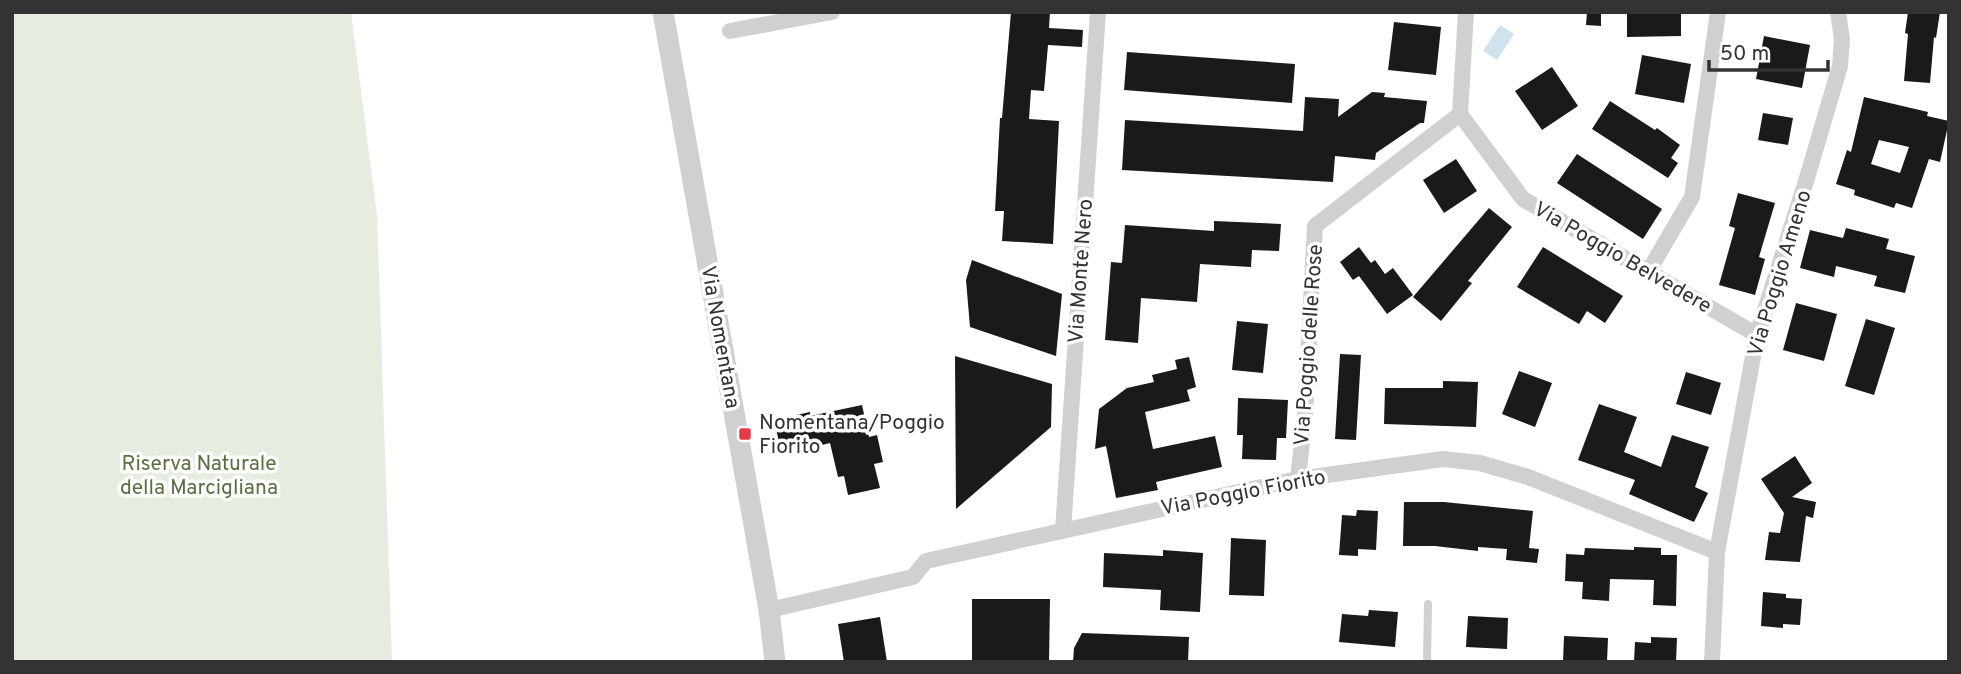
<svg xmlns="http://www.w3.org/2000/svg" width="1961" height="674" viewBox="0 0 1961 674" font-family="Overpass,sans-serif">
  <style>
    .green { fill: #e6ecdf }
    .water { fill: #cfe2ee }
    .building { fill: #1a1a1a; fill-rule: evenodd }
    .lines { fill: none; stroke-linecap: round; stroke-linejoin: round }
    .service { stroke: #d0d0d0; stroke-width: 8 }
    .minor { stroke: #d0d0d0; stroke-width: 16 }
    .tertiary { stroke: #d0d0d0; stroke-width: 21 }
    .poi-dot { fill: #e63946; stroke: #fff; stroke-width: 2.5 }
    .labels { text-anchor: middle; stroke-width: 7; stroke-linejoin: round; paint-order: stroke }
    .street-label { font-size: 21px; fill: #333; stroke: #fff }
    .poi-label { font-size: 21px; fill: #333; stroke: #fff; text-anchor: start }
    .park-label { font-size: 21px; fill: #56703f; stroke: #fff }
  </style>
  <rect width="100%" height="100%" fill="#fff"/>
  <polygon class="green" points="12,12 351,12 377,216 392,662 12,662"/>
  <polygon class="water" points="1500,25 1514,34 1497,60 1483,51"/>
  <g class="building">
    <polygon points="1011,12 1050,12 1049,28 1083,30 1082,47 1048,45 1044,91 1031,90 1029,119 1059,121 1053,244 1002,241 1004,211 995,211 1000,118 1002,118"/>
    <polygon points="1587,12 1601,12 1601,26 1586,25"/>
    <polygon points="1627,12 1681,12 1681,36 1627,37"/>
    <polygon points="1908,12 1940,12 1936,38 1934,37 1930,83 1904,81 1908,34 1905,33"/>
    <polygon points="1394,22 1441,27 1436,75 1388,70"/>
    <polygon points="1764,36 1810,45 1802,88 1756,79"/>
    <polygon points="1127,52 1295,64 1292,103 1124,90"/>
    <polygon points="1642,55 1691,64 1684,103 1635,94"/>
    <polygon points="1552,67 1578,106 1542,130 1515,91"/>
    <polygon points="1372,92 1385,93 1384,97 1427,101 1424,123 1420,123 1376,153 1375,160 1335,156 1333,182 1122,170 1125,120 1303,131 1305,97 1339,99 1338,117"/>
    <path d="M1864,97L1928,112L1927,116L1949,121L1940,162L1929,159L1912,208L1896,203L1894,208L1854,195L1855,190L1836,184L1847,150L1851,152ZM1879,140L1909,147L1900,173L1871,164Z"/>
    <polygon points="1610,101 1655,130 1657,128 1680,145 1671,158 1678,163 1668,178 1592,129"/>
    <polygon points="1763,113 1793,118 1788,145 1758,140"/>
    <polygon points="1577,154 1662,209 1643,239 1557,183"/>
    <polygon points="1456,159 1477,191 1444,213 1423,180"/>
    <polygon points="1738,193 1775,203 1759,257 1765,259 1755,295 1719,285 1735,228 1729,226"/>
    <polygon points="1489,208 1512,227 1468,281 1472,283 1441,321 1413,297"/>
    <polygon points="1214,221 1281,224 1279,251 1252,250 1251,267 1200,264 1197,302 1141,298 1138,343 1105,340 1111,262 1122,263 1125,225 1214,231"/>
    <polygon points="1846,228 1889,239 1886,249 1915,256 1905,293 1874,286 1877,276 1836,266 1834,277 1800,268 1810,230 1843,238"/>
    <polygon points="1359,247 1371,263 1375,260 1385,274 1393,268 1413,295 1387,314 1359,276 1353,280 1340,262"/>
    <polygon points="1543,247 1623,296 1605,323 1587,311 1579,324 1517,287"/>
    <polygon points="972,260 1062,294 1056,356 970,327 966,280"/>
    <polygon points="1796,303 1837,314 1824,361 1783,350"/>
    <polygon points="1866,319 1895,328 1874,395 1845,386"/>
    <polygon points="1237,321 1268,324 1263,373 1232,370"/>
    <polygon points="1340,354 1361,355 1356,440 1335,439"/>
    <polygon points="955,356 1052,384 1051,427 956,509"/>
    <polygon points="1189,357 1196,387 1187,390 1190,401 1145,412 1153,449 1215,436 1222,467 1156,482 1158,490 1116,498 1106,446 1095,449 1099,409 1127,388 1154,382 1152,375 1177,369 1175,360"/>
    <polygon points="1519,371 1552,383 1535,427 1502,414"/>
    <polygon points="1686,372 1721,383 1711,415 1676,404"/>
    <polygon points="1443,381 1478,382 1476,427 1384,424 1385,388 1443,388"/>
    <polygon points="1238,398 1288,400 1286,438 1277,438 1276,460 1242,459 1243,435 1237,435"/>
    <polygon points="1599,404 1637,417 1624,452 1661,467 1672,435 1709,447 1695,487 1708,493 1694,522 1629,494 1635,480 1578,460"/>
    <polygon points="862,405 869,437 877,435 883,462 874,464 880,488 848,495 844,476 838,477 830,443 782,455 774,420 810,412 810,416"/>
    <polygon points="1795,456 1812,483 1792,497 1816,502 1813,518 1806,516 1800,562 1765,560 1769,532 1780,533 1784,513 1761,479"/>
    <polygon points="1404,502 1444,502 1533,511 1529,548 1539,549 1537,563 1506,560 1507,549 1478,547 1478,551 1435,546 1403,546"/>
    <polygon points="1357,510 1378,511 1376,550 1358,549 1358,556 1339,555 1342,515 1356,516"/>
    <polygon points="1231,538 1266,540 1264,596 1229,595"/>
    <polygon points="1634,547 1661,548 1661,555 1677,555 1676,606 1653,605 1654,580 1610,579 1609,601 1582,599 1583,582 1565,581 1566,554 1584,555 1585,548 1634,550"/>
    <polygon points="1163,550 1203,553 1200,612 1160,610 1161,590 1103,587 1104,553 1163,556"/>
    <polygon points="1763,592 1786,594 1786,598 1802,599 1800,625 1783,624 1783,628 1761,626"/>
    <polygon points="972,599 1050,599 1049,662 972,662"/>
    <polygon points="1369,610 1398,612 1395,647 1339,642 1342,614 1368,616"/>
    <polygon points="1468,616 1508,618 1507,649 1466,647"/>
    <polygon points="880,617 887,662 844,662 838,624"/>
    <polygon points="1082,633 1189,637 1188,662 1073,662 1074,648"/>
    <polygon points="1564,636 1608,638 1607,662 1563,662"/>
    <polygon points="1651,637 1677,638 1676,662 1634,662 1635,642 1651,643"/>
  </g>
  <g class="lines">
    <polyline class="service" points="1427,662 1428,604"/>
    <g class="minor">
      <polyline points="1466,12 1460,114 1523,199 1757,335"/>
      <polyline points="730,31 832,12"/>
      <polyline points="1648,272 1692,197 1718,12"/>
      <polyline points="1298,479 1305,415 1315,226 1460,114"/>
      <polyline points="1063,530 1098,12"/>
      <polyline points="769,610 913,577 926,561 1298,479 1443,459 1480,463 1528,477 1717,552"/>
      <polyline points="1712,662 1717,552 1757,335 1807,178 1840,66 1842,39 1838,12"/>
    </g>
    <polyline class="tertiary" points="663,12 769,610 775,662"/>
  </g>
  <rect class="poi-dot" x="738" y="427" width="14" height="14" rx="3.5"/>
  <g class="labels">
    <g class="street-label">
      <text transform="translate(1623 257) rotate(30)" y="7">Via Poggio Belvedere</text>
      <text transform="translate(1080 271) rotate(-86)" y="7">Via Monte Nero</text>
      <text transform="translate(1779 273) rotate(-73)" y="7">Via Poggio Ameno</text>
      <text transform="translate(721 337) rotate(80)" y="7">Via Nomentana</text>
      <text transform="translate(1308 345) rotate(-86)" y="7">Via Poggio delle Rose</text>
      <text transform="translate(1243 492) rotate(-11)" y="7">Via Poggio Fiorito</text>
    </g>
    <g class="poi-label">
      <text x="759" y="429">Nomentana/Poggio<tspan x="759" dy="24">Fiorito</tspan></text>
    </g>
    <g class="park-label">
      <text x="199" y="470">Riserva Naturale<tspan x="199" dy="24">della Marcigliana</tspan></text>
    </g>
  </g>
  <rect width="1961" height="674" fill="none" stroke="#333333" stroke-width="28"/>
  <path d="M1709 60v10h119v-10" fill="none" stroke="#333333" stroke-width="3.5"/>
  <text x="1720" y="60" font-size="21" fill="#333333" stroke="#ffffff" stroke-width="5" paint-order="stroke">50 m</text>
</svg>
